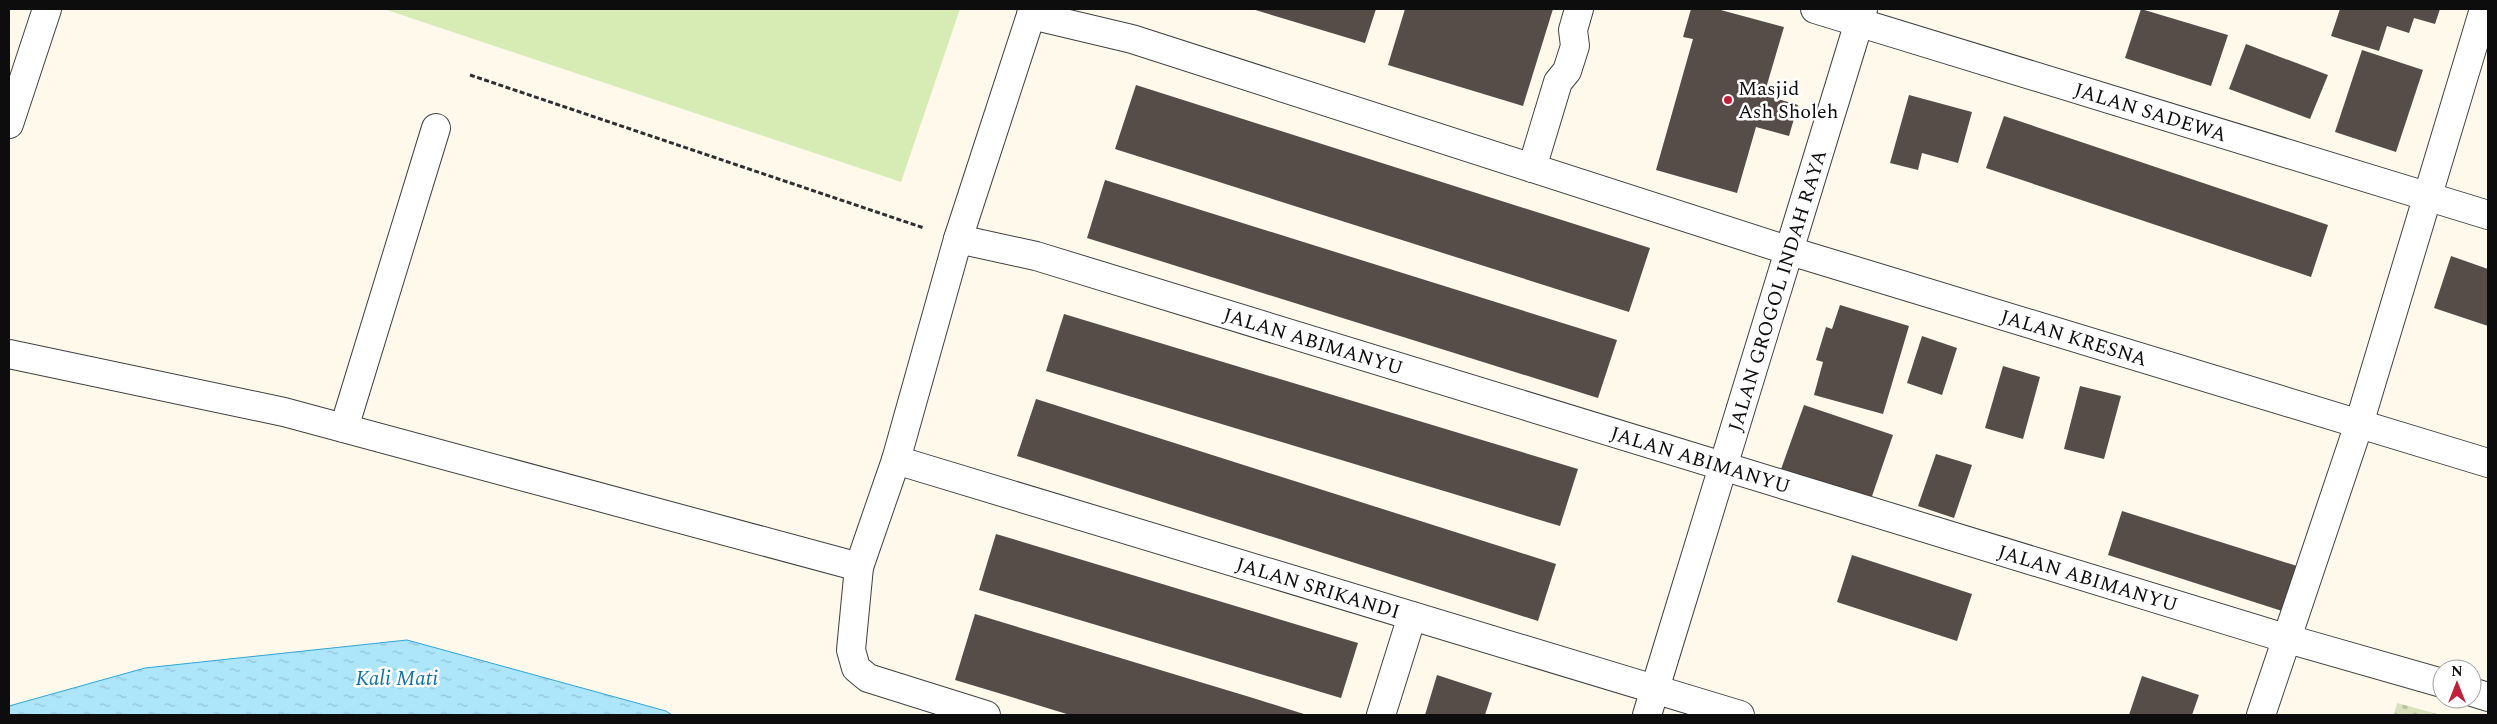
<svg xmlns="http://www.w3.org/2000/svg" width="2497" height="724" viewBox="0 0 2497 724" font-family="Spectral,serif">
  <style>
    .grass { fill: #d7ecb4 }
    .cemetery { fill: url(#cemetery-stones) }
    .water { fill: url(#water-ripples); stroke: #30a5d5 }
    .building { fill: #564c48 }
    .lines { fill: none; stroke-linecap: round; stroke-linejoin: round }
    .minor-casing { stroke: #404040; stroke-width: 30 }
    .path { stroke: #2f2f2f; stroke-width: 3; stroke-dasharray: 5 2.5; stroke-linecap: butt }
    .minor { stroke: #fff; stroke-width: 28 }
    .poi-dot { fill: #c41d37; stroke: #fff; stroke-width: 2 }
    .labels { text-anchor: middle; stroke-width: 5; stroke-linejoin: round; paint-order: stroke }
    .poi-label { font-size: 20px; fill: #0d0d0d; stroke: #fff; text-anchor: start }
    .street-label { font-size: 20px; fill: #0d0d0d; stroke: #fff }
    .water-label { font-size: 21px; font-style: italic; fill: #0f74a5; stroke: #fff }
  </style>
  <defs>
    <pattern id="cemetery-stones" width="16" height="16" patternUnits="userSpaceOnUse" patternTransform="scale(1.25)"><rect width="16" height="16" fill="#dae2bc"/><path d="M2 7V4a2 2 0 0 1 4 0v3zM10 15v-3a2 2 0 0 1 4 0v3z" fill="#bac1a0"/></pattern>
    <pattern id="water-ripples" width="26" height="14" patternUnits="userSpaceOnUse" patternTransform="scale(1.25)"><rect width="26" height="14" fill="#ade5fa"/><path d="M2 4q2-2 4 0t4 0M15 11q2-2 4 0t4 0" fill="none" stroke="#94c3d5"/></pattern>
  </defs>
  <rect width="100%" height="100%" fill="#fff9ec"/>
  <polygon class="grass" points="384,9 960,9 901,182"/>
  <polygon class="cemetery" points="2397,703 2441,715 2394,715"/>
  <polygon class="water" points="407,640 666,711 672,715 9,715 9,706 145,668"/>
  <g class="building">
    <polygon points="1252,9 1376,9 1365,43"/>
    <polygon points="1405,9 1553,9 1523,106 1388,65"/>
    <polygon points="1691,9 1717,9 1784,27 1764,95 1798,105 1789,136 1756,127 1737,193 1656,170 1693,39 1683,37"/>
    <polygon points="2141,9 2228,35 2211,86 2125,58"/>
    <polygon points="2340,9 2440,9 2435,24 2414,18 2409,33 2387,26 2379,51 2331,36"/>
    <polygon points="2246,44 2328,75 2310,119 2229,89"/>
    <polygon points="2362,50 2423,70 2396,152 2335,132"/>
    <polygon points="1136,85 1650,248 1629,312 1115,149"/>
    <polygon points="1909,95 1972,112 1958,163 1922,153 1918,170 1890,163"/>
    <polygon points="2004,116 2328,225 2311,277 1986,168"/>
    <polygon points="1105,180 1617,340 1598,398 1087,238"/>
    <polygon points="2451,256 2488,269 2488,326 2434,308"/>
    <polygon points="1840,305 1909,326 1883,414 1814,395 1823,362 1816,360 1826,327 1832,329"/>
    <polygon points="1064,314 1578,469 1560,526 1046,371"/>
    <polygon points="1922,336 1957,348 1942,395 1907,383"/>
    <polygon points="2003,366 2040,377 2023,439 1985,428"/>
    <polygon points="2080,386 2121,396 2104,459 2064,449"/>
    <polygon points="1036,399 1556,564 1538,621 1017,456"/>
    <polygon points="1804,405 1893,435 1870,502 1780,472"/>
    <polygon points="1936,454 1972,465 1954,518 1918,506"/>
    <polygon points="2122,511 2297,566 2282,611 2108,555"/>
    <polygon points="996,534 1358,643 1341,698 979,590"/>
    <polygon points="1852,555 1972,594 1957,641 1837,602"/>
    <polygon points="975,614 1253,698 1307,715 1070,715 995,692 955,680"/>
    <polygon points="1437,675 1492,693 1485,715 1425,715"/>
    <polygon points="2142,676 2199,695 2192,715 2129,715"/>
  </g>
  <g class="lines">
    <defs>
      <g id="minor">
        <path id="s1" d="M1815,9L2488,215"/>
        <path id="s2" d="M1031,15L1132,39L1790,251L2488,463"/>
        <polyline points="9,124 47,9"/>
        <polyline points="1532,168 1558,82 1567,71 1575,46 1573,30 1579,9"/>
        <path id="s3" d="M958,239L1036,256L2288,639L2442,683"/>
        <polyline points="9,354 284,412 859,567"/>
        <polyline points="344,428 436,128"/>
        <path id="s4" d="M896,460L1740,715"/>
        <polyline points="2472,692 2488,697"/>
        <polyline points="986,715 868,678 856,668 851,650 859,567 896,460 958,239 1033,9"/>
        <polyline points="1381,715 1412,616"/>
        <path id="s5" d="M1647,715L1863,9"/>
        <polyline points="2261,715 2359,424 2484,9"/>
      </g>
    </defs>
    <use href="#minor" class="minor-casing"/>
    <polyline class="path" points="470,75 924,228"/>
    <use href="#minor" class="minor"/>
  </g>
  <circle class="poi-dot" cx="1728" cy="100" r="5"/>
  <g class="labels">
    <g class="poi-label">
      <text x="1738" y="95">Masjid<tspan x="1738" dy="23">Ash Sholeh</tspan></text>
    </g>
    <g class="street-label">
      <text dy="7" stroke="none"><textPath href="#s1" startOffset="351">JALAN SADEWA</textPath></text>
      <text dy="7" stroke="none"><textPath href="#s5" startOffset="444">JALAN GROGOL INDAH RAYA</textPath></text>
      <text dy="7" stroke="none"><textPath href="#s2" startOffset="1092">JALAN KRESNA</textPath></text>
      <text dy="7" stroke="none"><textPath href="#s3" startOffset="370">JALAN ABIMANYU</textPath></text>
      <text dy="7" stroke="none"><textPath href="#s3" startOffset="775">JALAN ABIMANYU</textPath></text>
      <text dy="7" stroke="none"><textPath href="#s3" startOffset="1180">JALAN ABIMANYU</textPath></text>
      <text dy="7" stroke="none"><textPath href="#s4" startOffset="441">JALAN SRIKANDI</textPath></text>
    </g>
    <g class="water-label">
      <text x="397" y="685">Kali Mati</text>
    </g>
  </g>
  <rect width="2497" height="724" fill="none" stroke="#0d0d0d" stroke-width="20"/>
  <g transform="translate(2457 684)"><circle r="24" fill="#ffffff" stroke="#9e9e9e"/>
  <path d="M0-4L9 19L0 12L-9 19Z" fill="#c41d37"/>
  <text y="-8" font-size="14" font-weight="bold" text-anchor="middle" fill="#0d0d0d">N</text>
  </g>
</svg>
